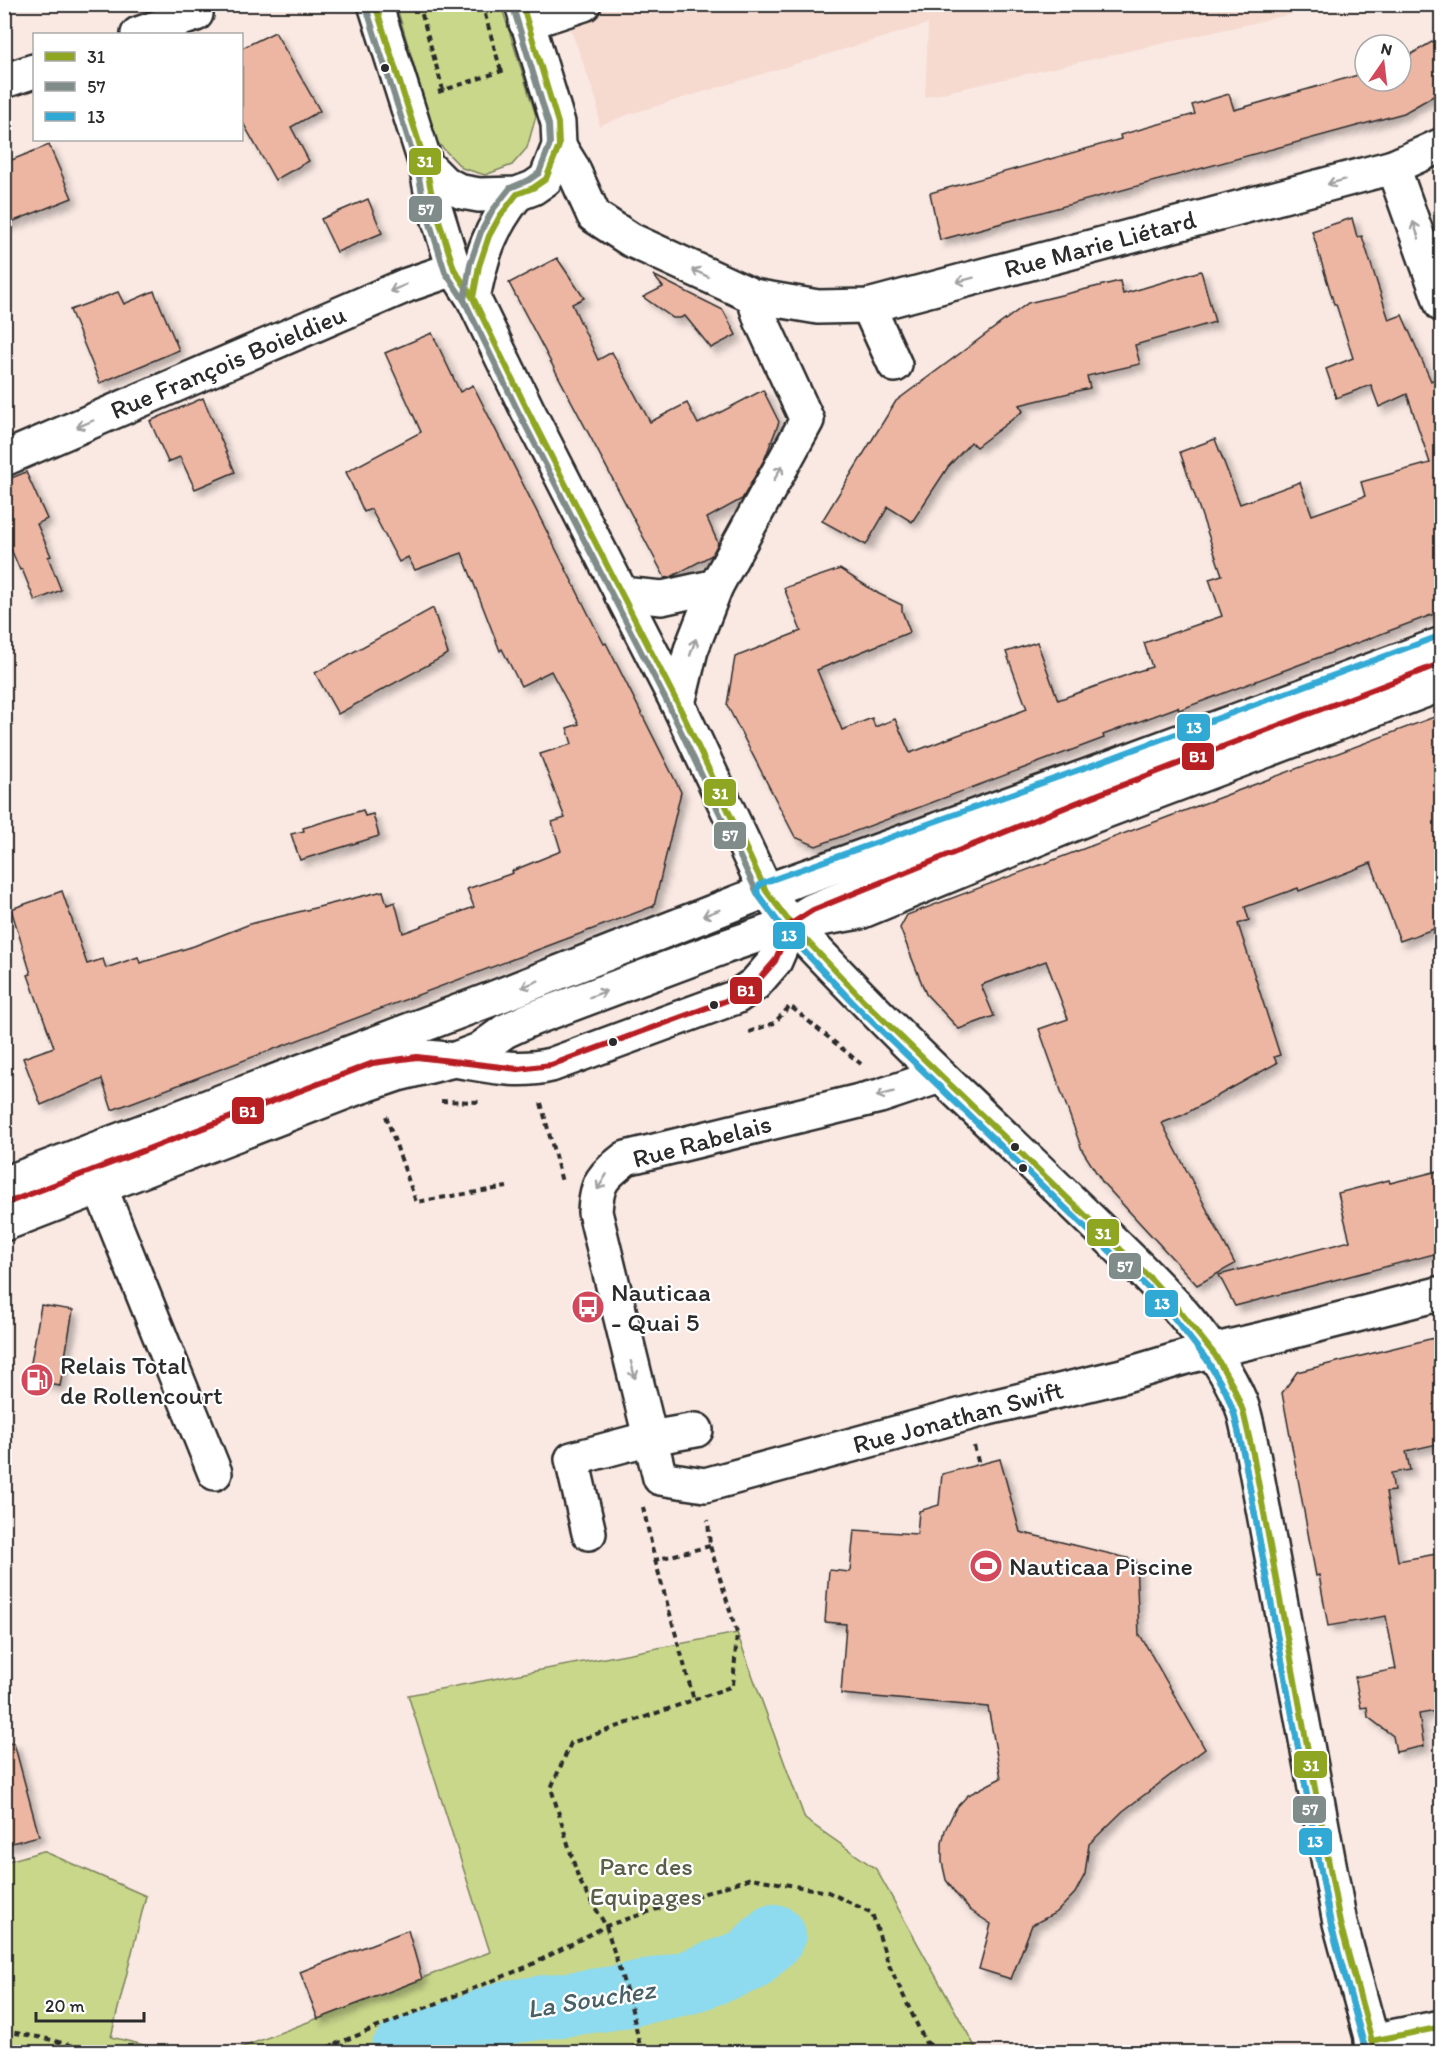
<svg xmlns="http://www.w3.org/2000/svg" width="1446" height="2057" viewBox="0 0 1446 2057" font-family="Itim,sans-serif">
  <style>
    .built { fill: #f6dad0 }
    .green { fill: #c9d78b; stroke: #7a815b; stroke-width: 1.5 }
    .lines { fill: none; stroke-linecap: round; stroke-linejoin: round }
    .river { stroke: #8edaee; stroke-width: 64 }
    .building { fill: #edb6a3; stroke: #2b2b2b; stroke-width: 1.5; filter: url(#shadow) }
    .minor-casing { stroke: #2b2b2b; stroke-width: 38 }
    .major-casing { stroke: #2b2b2b; stroke-width: 38 }
    .path { stroke: #2b2b2b; stroke-width: 4; stroke-dasharray: 6 4.5; stroke-linecap: butt }
    .minor { stroke: #fff; stroke-width: 33 }
    .major { stroke: #fff; stroke-width: 33 }
    .bus-1-casing { stroke: #fff; stroke-width: 10 }
    .bus-2-casing { stroke: #fff; stroke-width: 10 }
    .bus-3-casing { stroke: #fff; stroke-width: 10 }
    .bus-4-casing { stroke: #fff; stroke-width: 10 }
    .bus-1 { stroke: #8fa623; stroke-width: 6 }
    .bus-2 { stroke: #808c89; stroke-width: 6 }
    .bus-3 { stroke: #30aad5; stroke-width: 6 }
    .bus-4 { stroke: #b71f22; stroke-width: 6 }
    .oneway { stroke: #a0a0a0 }
    .bus-dot { fill: #2b2b2b; stroke: #fff; stroke-width: 2 }
    .labels { text-anchor: middle; stroke-width: 4.5; stroke-linejoin: round; paint-order: stroke }
    .street-label { font-size: 26px; fill: #2b2b2b; stroke: #fff }
    .poi-label { font-size: 26px; fill: #2b2b2b; stroke: #fff; text-anchor: start }
    .park-label { font-size: 26px; fill: #5a5f48; stroke: #fff }
    .water-label { font-size: 27px; font-style: italic; fill: #496066; stroke: #fff }
    .line-badge { stroke: #fff; stroke-width: 2 }
    .badge-label { font-size: 16px; text-anchor: middle; font-weight: bold; fill: #fff }
  </style>
  <defs>
    <filter id="shadow"><feDropShadow dx="5.5" dy="5.5" stdDeviation="3" flood-color="#0004"/></filter>
  </defs>
  <rect width="100%" height="100%" fill="#fae9e3"/>
  <filter id="ink" filterUnits="userSpaceOnUse"><feTurbulence type="fractalNoise" baseFrequency=".0167" numOctaves="2"/><feDisplacementMap in="SourceGraphic" scale="12" xChannelSelector="R" yChannelSelector="G"/><feConvolveMatrix kernelMatrix="1 2 1 2 8 2 1 2 1" color-interpolation-filters="sRGB"/></filter>
  <g filter="url(#ink)">
    <polygon class="built" points="562,5 1314,5 1293,14 925,97 928,24 630,114 599,126 597,102"/>
    <g class="green">
      <polygon points="396,5 501,5 536,116 527,148 512,165 485,175 462,168 437,142"/>
      <polygon points="737,1633 805,1819 876,1869 977,2050 986,2052 230,2052 490,1952 408,1695"/>
      <polygon points="43,1851 146,1896 111,2037 172,2052 5,2052 5,1862"/>
    </g>
    <g class="lines">
      <polyline class="river" points="402,2052 508,2012 614,1998 686,1983 749,1960 774,1936"/>
    </g>
    <g class="building">
      <polygon points="275,32 320,111 291,127 309,161 275,180 242,121 242,48"/>
      <polygon points="1442,36 1442,91 1404,113 940,240 930,193 1121,139 1120,135 1195,114 1192,105 1229,94 1234,110 1365,73 1365,81 1401,81 1401,60"/>
      <polygon points="49,145 72,198 4,225 4,163"/>
      <polygon points="368,199 382,233 337,252 321,219"/>
      <polygon points="1352,218 1357,237 1362,236 1389,320 1402,315 1431,381 1442,375 1442,611 1179,710 1178,707 1103,735 1104,738 816,846 795,837 727,705 735,657 801,631 784,588 840,569 879,594 902,605 902,611 910,632 817,670 842,730 872,718 875,727 895,719 910,753 1027,709 1006,652 1037,642 1058,700 1135,672 1152,667 1144,643 1222,616 1209,579 1222,575 1180,452 1215,439 1240,504 1300,482 1312,515 1365,496 1361,482 1430,463 1407,394 1379,407 1371,385 1336,398 1326,369 1353,358 1336,304 1334,304 1312,231"/>
      <polygon points="557,258 584,298 572,304 598,360 612,352 650,422 687,403 698,424 763,390 779,422 765,458 742,499 707,518 718,543 712,555 671,577 665,578 509,283"/>
      <polygon points="1201,271 1215,322 1135,345 1140,364 1087,376 1090,388 1019,405 1023,411 976,447 971,442 948,467 912,522 888,507 866,545 822,521 896,401 1028,303 1120,281 1123,294"/>
      <polygon points="653,275 723,310 736,335 711,348 685,316 680,318 673,318 643,297 663,287"/>
      <polygon points="154,291 179,350 100,383 70,310 118,292 124,304"/>
      <polygon points="432,333 460,392 473,385 593,623 604,644 606,643 681,792 654,906 112,1110 102,1079 41,1105 23,1058 54,1047 28,975 31,974 11,909 62,891 87,964 103,959 106,968 138,957 140,963 194,946 250,924 383,891 387,905 395,902 403,933 474,907 467,889 513,873 512,871 561,851 552,822 565,818 540,754 572,744 567,728 579,724 551,671 521,686 502,649 500,651 462,553 415,570 408,557 399,562 371,509 364,512 346,472 421,432 385,353"/>
      <polygon points="203,398 235,472 195,489 180,457 168,462 150,421"/>
      <polygon points="26,472 47,519 37,524 51,556 48,557 61,590 35,601 22,569 20,570 4,533 4,481"/>
      <polygon points="433,608 448,654 338,714 315,673"/>
      <polygon points="1442,714 1442,926 1400,941 1371,863 1299,891 1298,888 1245,907 1249,920 1238,924 1280,1055 1274,1057 1277,1063 1183,1115 1162,1123 1235,1264 1197,1285 1103,1183 1082,1150 1039,1029 1068,1019 1046,961 981,985 994,1016 959,1029 926,994 900,928 907,915"/>
      <polygon points="363,810 365,816 373,814 379,836 300,860 291,834 304,831 303,828"/>
      <polygon points="1442,1170 1442,1252 1235,1306 1219,1275 1350,1241 1338,1193 1389,1180 1390,1183"/>
      <polygon points="41,1305 73,1310 60,1386 28,1380"/>
      <polygon points="1442,1336 1442,1443 1406,1451 1410,1470 1391,1473 1394,1491 1386,1492 1398,1561 1442,1553 1442,1710 1419,1714 1424,1746 1396,1752 1393,1736 1368,1717 1367,1707 1361,1708 1355,1677 1396,1669 1386,1616 1328,1626 1319,1575 1316,1576 1282,1393 1297,1372"/>
      <polygon points="1000,1459 1020,1532 1136,1560 1139,1636 1140,1635 1205,1749 1123,1811 1089,1844 1085,1874 1075,1893 1057,1912 1032,1925 1011,1979 979,1969 991,1924 970,1910 956,1894 946,1880 942,1862 942,1843 945,1830 956,1808 968,1795 1001,1778 988,1707 841,1694 846,1624 825,1622 829,1570 850,1572 854,1530 917,1534 919,1511 939,1505 942,1474"/>
      <polygon points="14,1743 39,1836 4,1845 4,1744"/>
      <polygon points="408,1930 422,1979 318,2019 300,1972"/>
    </g>
    <g class="lines">
      <defs>
        <g id="minor">
          <polyline points="526,23 584,4"/>
          <polyline points="138,34 196,14"/>
          <polyline points="4,81 34,71"/>
          <polyline points="559,146 572,167 594,216 631,240 753,296 818,307 868,306 1393,167 1442,145"/>
          <polyline points="1393,167 1442,305"/>
          <polyline points="868,306 895,365"/>
          <polyline points="4,459 407,285 454,269"/>
          <polyline points="621,594 662,598 716,586"/>
          <polyline points="678,704 691,650 716,586 807,420 761,320 753,296"/>
          <path d="M791,924C848,984 906,1044 967,1101C1013,1145 1059,1189 1104,1233C1155,1283 1211,1334 1240,1401C1247,1418 1249,1437 1253,1454L1340,1923L1375,2052"/>
          <path d="M940,1076L880,1096L626,1158C602,1177 597,1181 595,1212L660,1478L705,1485L988,1408L1122,1376L1186,1357L1271,1337L1442,1293"/>
          <polyline points="100,1187 215,1473"/>
          <path d="M4,1204L373,1063C389,1060 406,1056 423,1057C468,1058 506,1076 551,1065L736,997L755,984L775,961L791,924L813,910L921,867L1086,799L1442,663"/>
          <polyline points="589,1533 572,1459 650,1438 696,1430"/>
          <polyline points="1371,2041 1442,2027"/>
        </g>
        <g id="major">
          <polyline points="375,4 426,165 433,201 454,269 473,298 527,409 678,704 766,891 779,908"/>
          <polyline points="426,165 444,183 462,192 479,195 517,194 533,188 546,179 559,146 558,123 522,4"/>
          <path d="M473,298C482,254 489,230 517,194"/>
          <polyline points="4,1184 489,1000 766,891 1090,775 1442,644"/>
          <polyline points="4,1224 351,1090 398,1074 450,1061 479,1050 505,1031 529,1020 724,947 791,924 860,912 1095,815 1442,684"/>
        </g>
      </defs>
      <use href="#minor" class="minor-casing"/>
      <use href="#major" class="major-casing"/>
      <g class="path">
        <polyline points="419,4 443,90"/>
        <polyline points="482,4 501,71"/>
        <polyline points="438,92 505,70"/>
        <polyline points="749,1032 774,1023 790,1006 861,1064"/>
        <polyline points="441,1101 482,1102"/>
        <polyline points="541,1103 562,1182"/>
        <polyline points="386,1116 416,1202 507,1187"/>
        <polyline points="974,1446 979,1465"/>
        <polyline points="643,1507 655,1560 710,1546"/>
        <polyline points="655,1560 694,1700"/>
        <polyline points="4,2031 44,2038 96,2052"/>
        <polyline points="926,2042 940,2052"/>
        <polyline points="640,2046 645,2052"/>
        <polyline points="316,2052 529,1966 606,1926 751,1878 828,1892 872,1913 888,1963 930,2052"/>
        <polyline points="612,2052 640,2046 631,2006 606,1926 579,1880 551,1788 571,1743 733,1686 737,1633 710,1546 708,1520"/>
      </g>
      <use href="#minor" class="minor"/>
      <use href="#major" class="major"/>
      <defs>
        <g id="bus-1">
          <polyline points="375,4 426,165 433,201 454,269 473,298 481,315"/>
          <polyline points="522,4 558,123 559,146 546,179 533,188 517,194 500,216 489,236 479,266 473,298 527,409 678,704 766,891 791,924 865,1002 1153,1281 1178,1309 1215,1355 1234,1388 1243,1411 1253,1454 1340,1923 1375,2052"/>
          <polyline points="1371,2041 1442,2027"/>
        </g>
        <g id="bus-2">
          <polyline points="366,7 417,167 424,204 445,272 465,302 473,319"/>
          <polyline points="513,7 549,125 550,144 539,173 529,180 510,188 492,211 481,232 470,264 464,300 519,413 670,708 758,895 784,930 858,1008 1147,1287 1171,1314 1207,1360 1226,1392 1234,1413 1244,1456 1331,1925 1366,2052"/>
        </g>
        <path id="bus-3" d="M1366,2052L1331,1925L1244,1456L1234,1413L1226,1392L1207,1360L1171,1314L1147,1287L858,1008L784,930L759,896C756,891 757,886 763,883L1087,767L1439,636"/>
        <polyline id="bus-4" points="4,1204 373,1063 417,1057 518,1069 551,1065 736,997 755,984 775,961 791,924 813,910 1086,799 1442,663"/>
      </defs>
      <use href="#bus-1" class="bus-1-casing"/>
      <use href="#bus-2" class="bus-2-casing"/>
      <use href="#bus-3" class="bus-3-casing"/>
      <use href="#bus-4" class="bus-4-casing"/>
      <use href="#bus-1" class="bus-1"/>
      <use href="#bus-2" class="bus-2"/>
      <use href="#bus-3" class="bus-3"/>
      <use href="#bus-4" class="bus-4"/>
    </g>
    <defs><path id="oneway-shaft" d="M-6 0H5M1.5-3L5.5 0L1.5 3" fill="none" stroke-width="1.6" stroke-linecap="round" stroke-linejoin="round" transform="scale(1.5)"/></defs>
    <g class="oneway">
      <use href="#oneway-shaft" transform="translate(1336 182) rotate(165)"/>
      <use href="#oneway-shaft" transform="translate(1416 230) rotate(-109)"/>
      <use href="#oneway-shaft" transform="translate(700 273) rotate(-155)"/>
      <use href="#oneway-shaft" transform="translate(965 280) rotate(165)"/>
      <use href="#oneway-shaft" transform="translate(398 288) rotate(157)"/>
      <use href="#oneway-shaft" transform="translate(85 424) rotate(157)"/>
      <use href="#oneway-shaft" transform="translate(778 473) rotate(-61)"/>
      <use href="#oneway-shaft" transform="translate(693 647) rotate(-71)"/>
      <use href="#oneway-shaft" transform="translate(711 913) rotate(159)"/>
      <use href="#oneway-shaft" transform="translate(530 984) rotate(158)"/>
      <use href="#oneway-shaft" transform="translate(598 994) rotate(-20)"/>
      <use href="#oneway-shaft" transform="translate(885 1094) rotate(165)"/>
      <use href="#oneway-shaft" transform="translate(602 1182) rotate(121)"/>
      <use href="#oneway-shaft" transform="translate(633 1370) rotate(76)"/>
    </g>
  </g>
  <defs>
    <symbol id="bus-disc" viewBox="-11 -11 22 22"><circle r="9.5" fill="#d1495b" stroke="#fff"/><path d="M-5-6H5V4H4V6H2V4H-2V6H-4V4H-5ZM-3.5-4V0h7V-4ZM-3.5 1.2v1.5H-2V1.2ZM2 1.2v1.5H3.5V1.2Z" fill="#fff"/></symbol>
    <symbol id="fuel-disc" viewBox="-11 -11 22 22"><circle r="9.5" fill="#d1495b" stroke="#fff"/><path d="M-5.5-6h7V0h2V4h1.3V-2.5L3-4.5l.8-.8L6-3V5H2.5V1h-1V6h-7ZM-4.2-4.7v3.2H.2V-4.7Z" fill="#fff"/></symbol>
    <symbol id="stadium-disc" viewBox="-11 -11 22 22"><circle r="9.5" fill="#d1495b" stroke="#fff"/><path d="M0-5a6.5 5 0 1 0 0 10a6.5 5 0 1 0 0-10ZM-3.5-1.8h7v3.6h-7Z" fill="#fff"/></symbol>
  </defs>
  <g fill-rule="evenodd">
    <use href="#bus-disc" x="569" y="1288" width="38" height="38"/>
    <use href="#fuel-disc" x="18" y="1361" width="38" height="38"/>
    <use href="#stadium-disc" x="967" y="1547" width="38" height="38"/>
  </g>
  <g class="bus-dot">
    <circle cx="385" cy="68" r="5"/>
    <circle cx="714" cy="1005" r="5"/>
    <circle cx="613" cy="1042" r="5"/>
    <circle cx="1015" cy="1147" r="5"/>
    <circle cx="1023" cy="1168" r="5"/>
  </g>
  <g class="labels">
    <g class="street-label">
      <text transform="translate(1100 244) rotate(-15)" y="9">Rue Marie Liétard</text>
      <text transform="translate(228 362) rotate(-23)" y="9">Rue François Boieldieu</text>
      <text transform="translate(702 1141) rotate(-15)" y="9">Rue Rabelais</text>
      <text transform="translate(958 1417) rotate(-15)" y="9">Rue Jonathan Swift</text>
    </g>
    <g class="poi-label">
      <text x="611" y="1301">Nauticaa<tspan x="611" dy="30">- Quai 5</tspan></text>
      <text x="60" y="1374">Relais Total<tspan x="60" dy="30">de Rollencourt</tspan></text>
      <text x="1009" y="1575">Nauticaa Piscine</text>
    </g>
    <g class="park-label">
      <text x="646" y="1875">Parc des<tspan x="646" dy="30">Equipages</tspan></text>
    </g>
    <g class="water-label">
      <text transform="translate(591 1999) rotate(-9)" y="9">La Souchez</text>
    </g>
  </g>
  <g class="line-badge">
    <rect x="408" y="147" width="34" height="29" rx="6" fill="#8fa623"/>
    <rect x="408" y="195" width="35" height="28" rx="6" fill="#808c89"/>
    <rect x="1176" y="713" width="35" height="29" rx="6" fill="#30aad5"/>
    <rect x="1181" y="742" width="34" height="29" rx="6" fill="#b71f22"/>
    <rect x="703" y="778" width="34" height="29" rx="6" fill="#8fa623"/>
    <rect x="713" y="821" width="34" height="29" rx="6" fill="#808c89"/>
    <rect x="772" y="921" width="34" height="29" rx="6" fill="#30aad5"/>
    <rect x="729" y="976" width="34" height="29" rx="6" fill="#b71f22"/>
    <rect x="231" y="1096" width="34" height="29" rx="6" fill="#b71f22"/>
    <rect x="1086" y="1218" width="34" height="29" rx="6" fill="#8fa623"/>
    <rect x="1108" y="1252" width="34" height="28" rx="6" fill="#808c89"/>
    <rect x="1144" y="1289" width="35" height="29" rx="6" fill="#30aad5"/>
    <rect x="1293" y="1750" width="35" height="29" rx="6" fill="#8fa623"/>
    <rect x="1292" y="1795" width="35" height="29" rx="6" fill="#808c89"/>
    <rect x="1298" y="1827" width="35" height="29" rx="6" fill="#30aad5"/>
  </g>
  <g class="badge-label">
    <text x="425" y="167">31</text>
    <text x="426" y="215">57</text>
    <text x="1194" y="733">13</text>
    <text x="1198" y="762">B1</text>
    <text x="720" y="799">31</text>
    <text x="730" y="841">57</text>
    <text x="789" y="941">13</text>
    <text x="746" y="996">B1</text>
    <text x="248" y="1117">B1</text>
    <text x="1103" y="1239">31</text>
    <text x="1125" y="1272">57</text>
    <text x="1162" y="1309">13</text>
    <text x="1311" y="1771">31</text>
    <text x="1310" y="1815">57</text>
    <text x="1315" y="1847">13</text>
  </g>
  <rect width="1446" height="2057" fill="none" stroke="#fff" stroke-width="24"/>
  <rect x="12" y="12" width="1422" height="2033" fill="none" stroke="#2b2b2b" stroke-width="2" filter="url(#ink)"/>
  <rect x="33" y="33" width="210" height="108" fill="#ffffff" stroke="#aaaaaa" stroke-width="1.5"/>
  <rect x="45" y="52" width="30" height="9" fill="#8fa623" stroke="#aaaaaa" stroke-width="1.5"/>
  <text x="87" y="63" font-size="18" fill="#2b2b2b">31</text>
  <rect x="45" y="82" width="30" height="9" fill="#808c89" stroke="#aaaaaa" stroke-width="1.5"/>
  <text x="87" y="93" font-size="18" fill="#2b2b2b">57</text>
  <rect x="45" y="112" width="30" height="9" fill="#30aad5" stroke="#aaaaaa" stroke-width="1.5"/>
  <text x="87" y="123" font-size="18" fill="#2b2b2b">13</text>
  <g transform="translate(1383 63) rotate(14)"><circle r="28" fill="#ffffff" stroke="#aaaaaa" stroke-width="1.5"/>
  <path d="M0-4.5L10 22L0 15L-10 22Z" fill="#d1495b"/>
  <text y="-9" font-size="16" font-weight="bold" text-anchor="middle" fill="#2b2b2b">N</text>
  </g>
  <path d="M36 2012v9h108v-9" fill="none" stroke="#2b2b2b" stroke-width="3"/>
  <text x="45" y="2012" font-size="18" fill="#2b2b2b" stroke="#ffffff" stroke-width="4.5" paint-order="stroke">20 m</text>
</svg>
